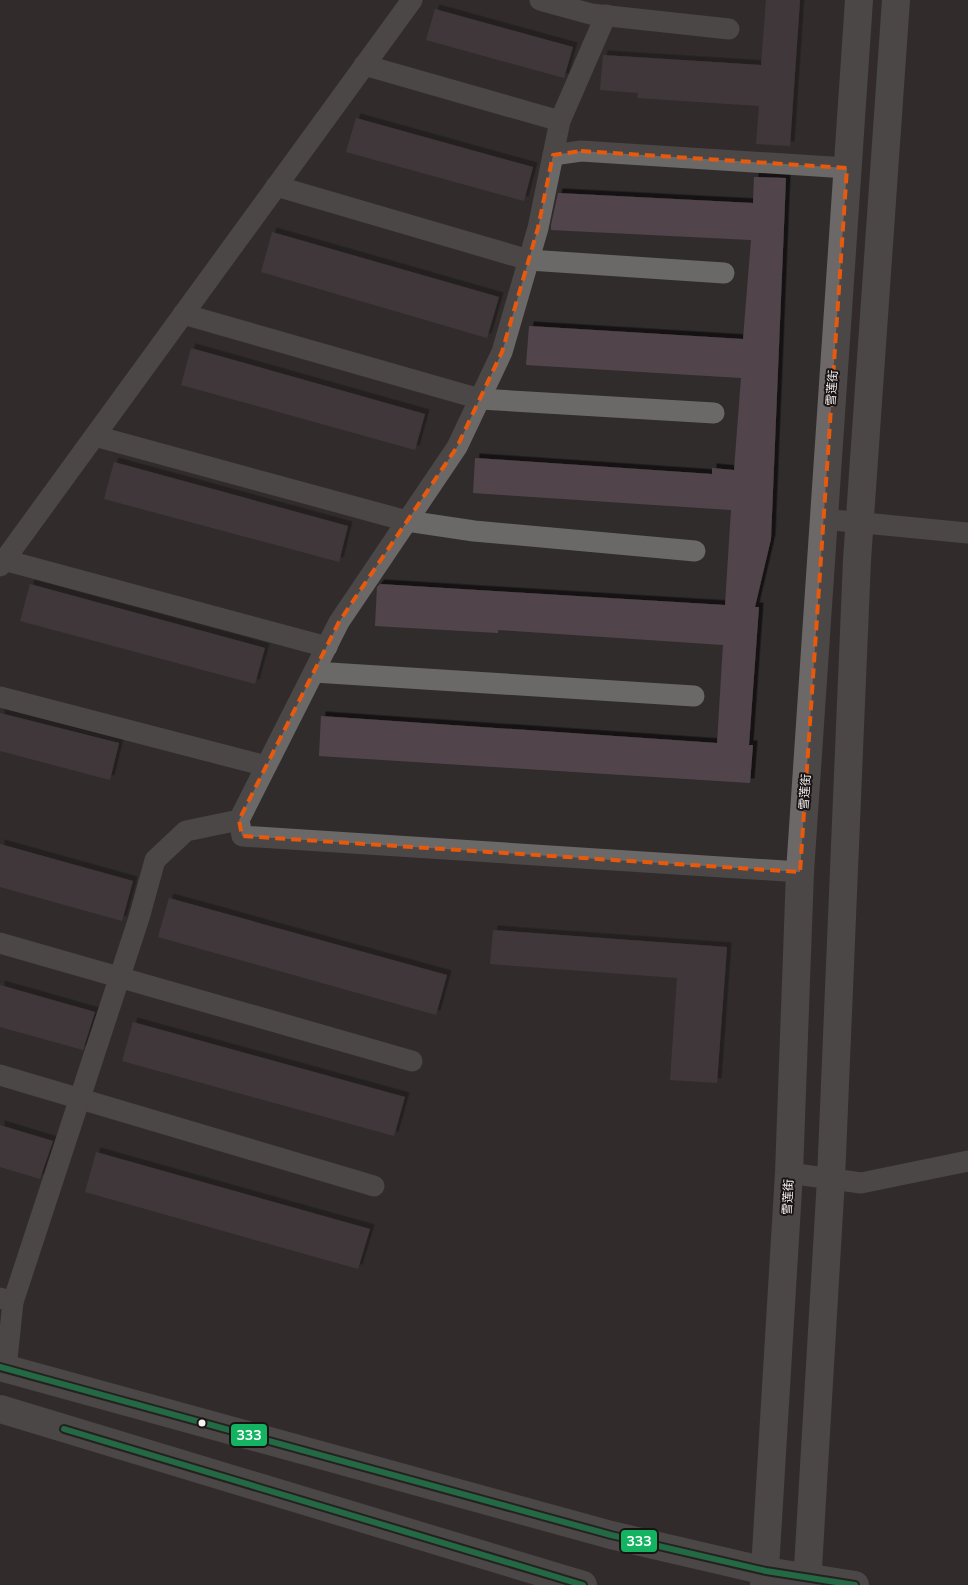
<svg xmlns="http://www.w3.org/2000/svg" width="968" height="1585" viewBox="0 0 968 1585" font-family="Mulish,'Noto Sans SC',sans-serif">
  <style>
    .building { fill: #51454c; filter: url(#shadow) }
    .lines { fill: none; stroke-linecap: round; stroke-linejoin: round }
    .minor { stroke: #6b6868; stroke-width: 21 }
    .major { stroke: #6c6868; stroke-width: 28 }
    .bus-1-casing { stroke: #181414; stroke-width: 10 }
    .bus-1 { stroke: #13b361; stroke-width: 6 }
    .marked { fill: none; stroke: #e8590c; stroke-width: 4; stroke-dasharray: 10 6; stroke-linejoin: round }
    .bus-dot { fill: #f9f2f3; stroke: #181414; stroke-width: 2 }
    .labels { text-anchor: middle; stroke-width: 4; stroke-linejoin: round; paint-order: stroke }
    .street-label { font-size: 12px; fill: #f9f2f3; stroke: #181414 }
    .line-badge { stroke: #181414; stroke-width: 2 }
    .badge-label { font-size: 14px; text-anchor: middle; font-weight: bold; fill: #fff }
  </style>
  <defs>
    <filter id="shadow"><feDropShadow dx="4.5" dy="-4.5" stdDeviation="0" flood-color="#0009"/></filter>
  </defs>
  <rect width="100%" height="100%" fill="#312c2c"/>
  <g class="building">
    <polygon points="766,0 800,0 790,146 756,144 759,106 637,98 638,93 600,90 603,55 761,65"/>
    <polygon points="435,9 573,47 564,78 426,40"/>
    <polygon points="356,118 533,167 524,201 346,152"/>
    <polygon points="754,177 786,178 771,539 755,607 759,607 749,745 753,745 750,783 319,756 321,716 717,743 723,645 498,630 498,633 375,626 377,587 380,584 725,605 731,510 473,493 475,458 712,474 712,468 734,470 741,378 526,365 529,326 743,339 751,240 551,230 551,225 558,193 753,203"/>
    <polygon points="272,232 499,297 487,338 261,272"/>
    <polygon points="191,348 425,414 415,450 181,385"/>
    <polygon points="114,462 348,526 339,562 104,499"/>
    <polygon points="30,584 265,648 255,684 20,621"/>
    <polygon points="0,713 119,743 110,780 0,751"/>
    <polygon points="0,844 133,881 122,921 0,887"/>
    <polygon points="169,898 447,975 436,1015 158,937"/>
    <polygon points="493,930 727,947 717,1083 670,1080 677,978 490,964"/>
    <polygon points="0,985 95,1012 83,1050 0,1027"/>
    <polygon points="133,1022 405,1097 394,1136 122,1061"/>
    <polygon points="0,1125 53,1141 40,1179 0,1167"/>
    <polygon points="96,1152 370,1229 358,1269 85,1192"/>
  </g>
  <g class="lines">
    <g class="minor">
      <polyline points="540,0 591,14 729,29"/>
      <polyline points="606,15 560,121 538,228 502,352 457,447 339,622 239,820 242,836 800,872"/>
      <polyline points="364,65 560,121"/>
      <polyline points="553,155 581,151 847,168"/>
      <polyline points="276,186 529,260 724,273"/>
      <polyline points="183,314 480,399 714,413"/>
      <polyline points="95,436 407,521 474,531 695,551"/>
      <polyline points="823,519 968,533"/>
      <polyline points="4,560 327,647"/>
      <polyline points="0,566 412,0"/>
      <polyline points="314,672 694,696"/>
      <polyline points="0,697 266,766"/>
      <polyline points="0,943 412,1061"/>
      <polyline points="0,1075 374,1186"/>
      <polyline points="789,1173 861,1183 968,1161"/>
      <polyline points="0,1298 13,1302 6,1369"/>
      <polyline points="13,1302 139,918 155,860 186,831 239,820"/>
    </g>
    <g class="major">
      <polyline points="0,1367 611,1535 766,1571 855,1585"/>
      <polyline points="0,1409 583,1585"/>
      <polyline points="764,1585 789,1173 800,872 859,0"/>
      <polyline points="807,1585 831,1179 857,560 896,0"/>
    </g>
    <defs>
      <g id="bus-1">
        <polyline points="0,1367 611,1535 766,1571 855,1585"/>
        <polyline points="64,1429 583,1585"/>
      </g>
    </defs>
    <use href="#bus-1" class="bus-1-casing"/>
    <use href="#bus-1" class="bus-1"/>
  </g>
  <path d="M0 0H968V1585H0ZM581,151L847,168L800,872L242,836L239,820L339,622L457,447L502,352L538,228L553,155Z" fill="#312c2c" fill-opacity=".55" fill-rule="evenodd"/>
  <path class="marked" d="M581,151L847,168L800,872L242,836L239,820L339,622L457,447L502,352L538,228L553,155Z"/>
  <circle class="bus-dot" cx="202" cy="1423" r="4.5"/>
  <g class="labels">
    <g class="street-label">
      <text transform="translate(832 388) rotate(-86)" y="4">雪莲街</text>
      <text transform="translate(805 792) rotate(-86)" y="4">雪莲街</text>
      <text transform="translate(788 1197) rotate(-87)" y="4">雪莲街</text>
    </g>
  </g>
  <g class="line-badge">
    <rect x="230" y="1423" width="38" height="24" rx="5" fill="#13b361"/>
    <rect x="620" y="1529" width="38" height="24" rx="5" fill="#13b361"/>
  </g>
  <g class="badge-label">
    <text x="249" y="1440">333</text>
    <text x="639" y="1546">333</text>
  </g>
</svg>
